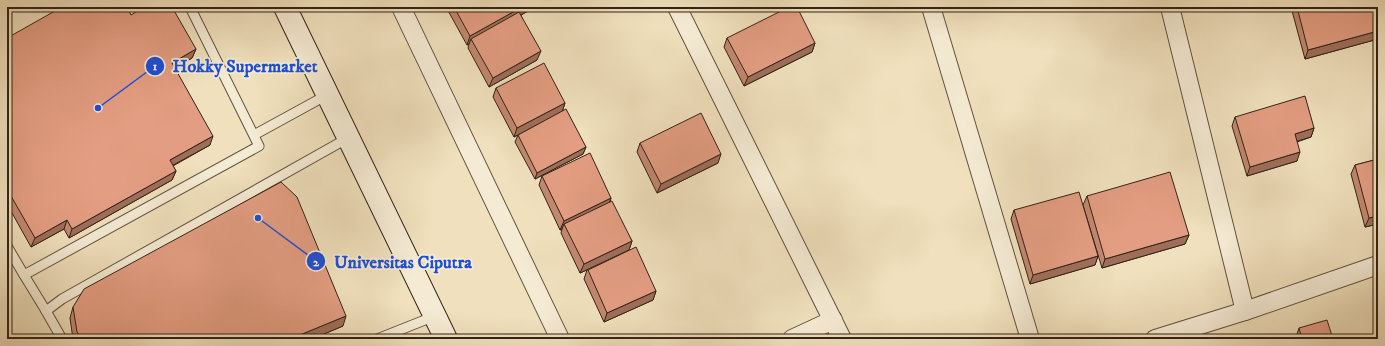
<svg xmlns="http://www.w3.org/2000/svg" width="1385" height="346" viewBox="0 0 1385 346" font-family="'IM FELL DW Pica',serif">
  <style>
    .lines { fill: none; stroke-linecap: round; stroke-linejoin: round }
    .lane-casing { stroke: #62523f; stroke-width: 11 }
    .street-casing { stroke: #62523f; stroke-width: 20 }
    .secondary-casing { stroke: #322315; stroke-width: 24 }
    .lane { stroke: #f5ebd4; stroke-width: 9 }
    .street { stroke: #f5ebd4; stroke-width: 18 }
    .secondary { stroke: #f5ebd4; stroke-width: 22 }
    .wall { fill: #c38770; stroke: #322315 }
    .shaded-wall { fill: #9f6e5b; stroke: #322315 }
    .building { fill: #e39d82; stroke: #322315 }
    .leader { fill: none; stroke: #1d4ed8; stroke-width: 1.5 }
    .callout-dot { fill: #1d4ed8; stroke: #f5ebd4; stroke-width: 1.5 }
    .mark-label { font-size: 12px; text-anchor: middle; font-weight: bold; fill: #fff }
    .callout-label { font-size: 18px; text-anchor: middle; font-weight: bold; fill: #1d4ed8; stroke: #f5ebd4; stroke-width: 3.5; stroke-linejoin: round; paint-order: stroke }
  </style>
  <rect width="100%" height="100%" fill="#f0e0bd"/>
  <filter id="stains"><feTurbulence type="fractalNoise" baseFrequency=".005" numOctaves="4"/><feColorMatrix values="0 0 0 0 .2 0 0 0 0 .09 0 0 0 0 .02 0 0 0 .5 -.17"/></filter>
  <radialGradient id="worn" r=".72"><stop offset=".6" stop-color="#630" stop-opacity="0"/><stop offset="1" stop-color="#630" stop-opacity=".3"/></radialGradient>
  <g class="lines">
    <defs>
      <g id="lane">
        <polyline points="254,135 327,95"/>
        <polyline points="7,246 24,275 259,146 190,7"/>
        <polyline points="24,275 46,311"/>
        <polyline points="62,339 46,311 62,299 348,138"/>
        <polyline points="377,339 435,316"/>
      </g>
      <g id="street">
        <polyline points="401,7 560,339"/>
        <polyline points="677,7 842,339"/>
        <polyline points="931,7 1030,339"/>
        <polyline points="1170,7 1245,311"/>
        <polyline points="792,339 833,320"/>
        <polyline points="1155,339 1245,311 1378,265"/>
      </g>
      <polyline id="secondary" points="285,7 446,339"/>
    </defs>
    <use href="#lane" class="lane-casing"/>
    <use href="#street" class="street-casing"/>
    <use href="#secondary" class="secondary-casing"/>
    <use href="#lane" class="lane"/>
    <use href="#street" class="street"/>
    <use href="#secondary" class="secondary"/>
  </g>
  <g class="wall">
    <polygon points="446,7 535,7 521,15 537,60 489,87 468,48 469,44 467,45"/>
    <polygon points="1291,7 1378,7 1378,39 1305,59"/>
    <polygon points="131,15 196,49 192,58 175,68 210,145 173,166 176,171 172,180 69,238 64,229 31,247 7,204 7,38"/>
    <polygon points="727,38 815,43 812,52 744,86 724,47"/>
    <polygon points="496,88 565,103 562,112 514,137 493,97"/>
    <polygon points="1235,117 1314,128 1311,137 1297,142 1297,161 1247,176 1232,126"/>
    <polygon points="518,135 586,147 583,154 535,179 515,142"/>
    <polygon points="640,143 718,163 657,193 637,152"/>
    <polygon points="1378,159 1378,224 1365,227 1351,174 1355,165"/>
    <polygon points="542,176 611,198 610,202 632,241 629,250 608,260 656,291 653,300 604,322 584,279 587,270 580,273 561,233 562,229 560,230 539,185"/>
    <polygon points="1087,196 1189,235 1185,244 1102,268 1083,205"/>
    <polygon points="1014,210 1098,256 1095,265 1030,284 1011,219"/>
    <polygon points="73,307 343,326 312,339 73,339 70,318"/>
    <polygon points="1299,328 1333,339 1296,339 1296,337"/>
  </g>
  <g class="shaded-wall">
    <polygon points="522,7 535,7 473,42 471,39 469,44 467,45 470,36"/>
    <polygon points="1378,31 1378,39 1305,59 1308,50"/>
    <polygon points="815,43 812,52 744,86 748,77"/>
    <polygon points="196,49 192,58 168,72 172,63"/>
    <polygon points="541,51 537,60 489,87 493,78"/>
    <polygon points="565,103 562,112 514,137 517,128"/>
    <polygon points="1314,128 1311,137 1291,143 1295,134"/>
    <polygon points="213,136 210,145 166,169 170,160"/>
    <polygon points="586,147 583,154 535,179 537,173"/>
    <polygon points="1300,152 1297,161 1247,176 1250,167"/>
    <polygon points="721,154 718,163 657,193 661,184"/>
    <polygon points="176,171 172,180 69,238 72,229"/>
    <polygon points="611,198 608,207 564,224 562,229 560,230 564,221"/>
    <polygon points="1378,216 1378,224 1365,227 1369,218"/>
    <polygon points="67,220 64,229 31,247 35,238"/>
    <polygon points="1189,235 1185,244 1102,268 1105,259"/>
    <polygon points="632,241 629,250 580,273 584,264"/>
    <polygon points="1098,256 1095,265 1030,284 1033,275"/>
    <polygon points="656,291 653,300 604,322 607,313"/>
    <polygon points="346,316 343,326 312,339 290,339"/>
  </g>
  <g class="building">
    <polygon points="62,7 127,7 131,15 144,7 172,7 196,49 172,63 213,136 170,160 176,171 72,229 67,220 35,238 7,189 7,38"/>
    <polygon points="454,7 522,7 470,36"/>
    <polygon points="789,7 797,7 815,43 748,77 727,38"/>
    <polygon points="1297,7 1378,7 1378,31 1308,50"/>
    <polygon points="519,12 541,51 493,78 471,39"/>
    <polygon points="544,63 565,103 517,128 496,88"/>
    <polygon points="1305,96 1314,128 1295,134 1300,152 1250,167 1235,117"/>
    <polygon points="566,109 586,147 537,173 518,135"/>
    <polygon points="701,113 721,154 661,184 640,143"/>
    <polygon points="590,153 611,198 564,221 542,176"/>
    <polygon points="1378,159 1378,216 1369,218 1355,165"/>
    <polygon points="1170,172 1189,235 1105,259 1087,196"/>
    <polygon points="281,182 297,197 346,316 290,339 82,339 77,332 73,307 84,289"/>
    <polygon points="1079,192 1098,256 1033,275 1014,210"/>
    <polygon points="612,201 632,241 584,264 564,224"/>
    <polygon points="636,247 656,291 607,313 588,270"/>
    <polygon points="1327,320 1333,339 1302,339 1299,328"/>
    <polygon points="16,337 17,339 11,339"/>
  </g>
  <path class="leader" d="M98 108L155 66M258 218L316 261"/>
  <g class="callout-dot">
    <circle cx="98" cy="108" r="4"/>
    <circle cx="258" cy="218" r="4"/>
    <circle cx="155" cy="66" r="10"/>
    <circle cx="316" cy="261" r="10"/>
  </g>
  <g class="mark-label">
    <text x="155" y="70">1</text>
    <text x="316" y="266">2</text>
  </g>
  <g class="callout-label">
    <text x="245" y="72">Hokky Supermarket</text>
    <text x="403" y="268">Universitas Ciputra</text>
  </g>
  <rect width="1385" height="346" fill="none" stroke="#f0e0bd" stroke-width="24"/>
  <rect x="8" y="8" width="1369" height="330" fill="none" stroke="#322315" stroke-width="2"/>
  <rect x="12" y="12" width="1361" height="322" fill="none" stroke="#322315"/>
  <rect width="100%" height="100%" filter="url(#stains)"/>
  <rect width="100%" height="100%" fill="url(#worn)"/>
</svg>
